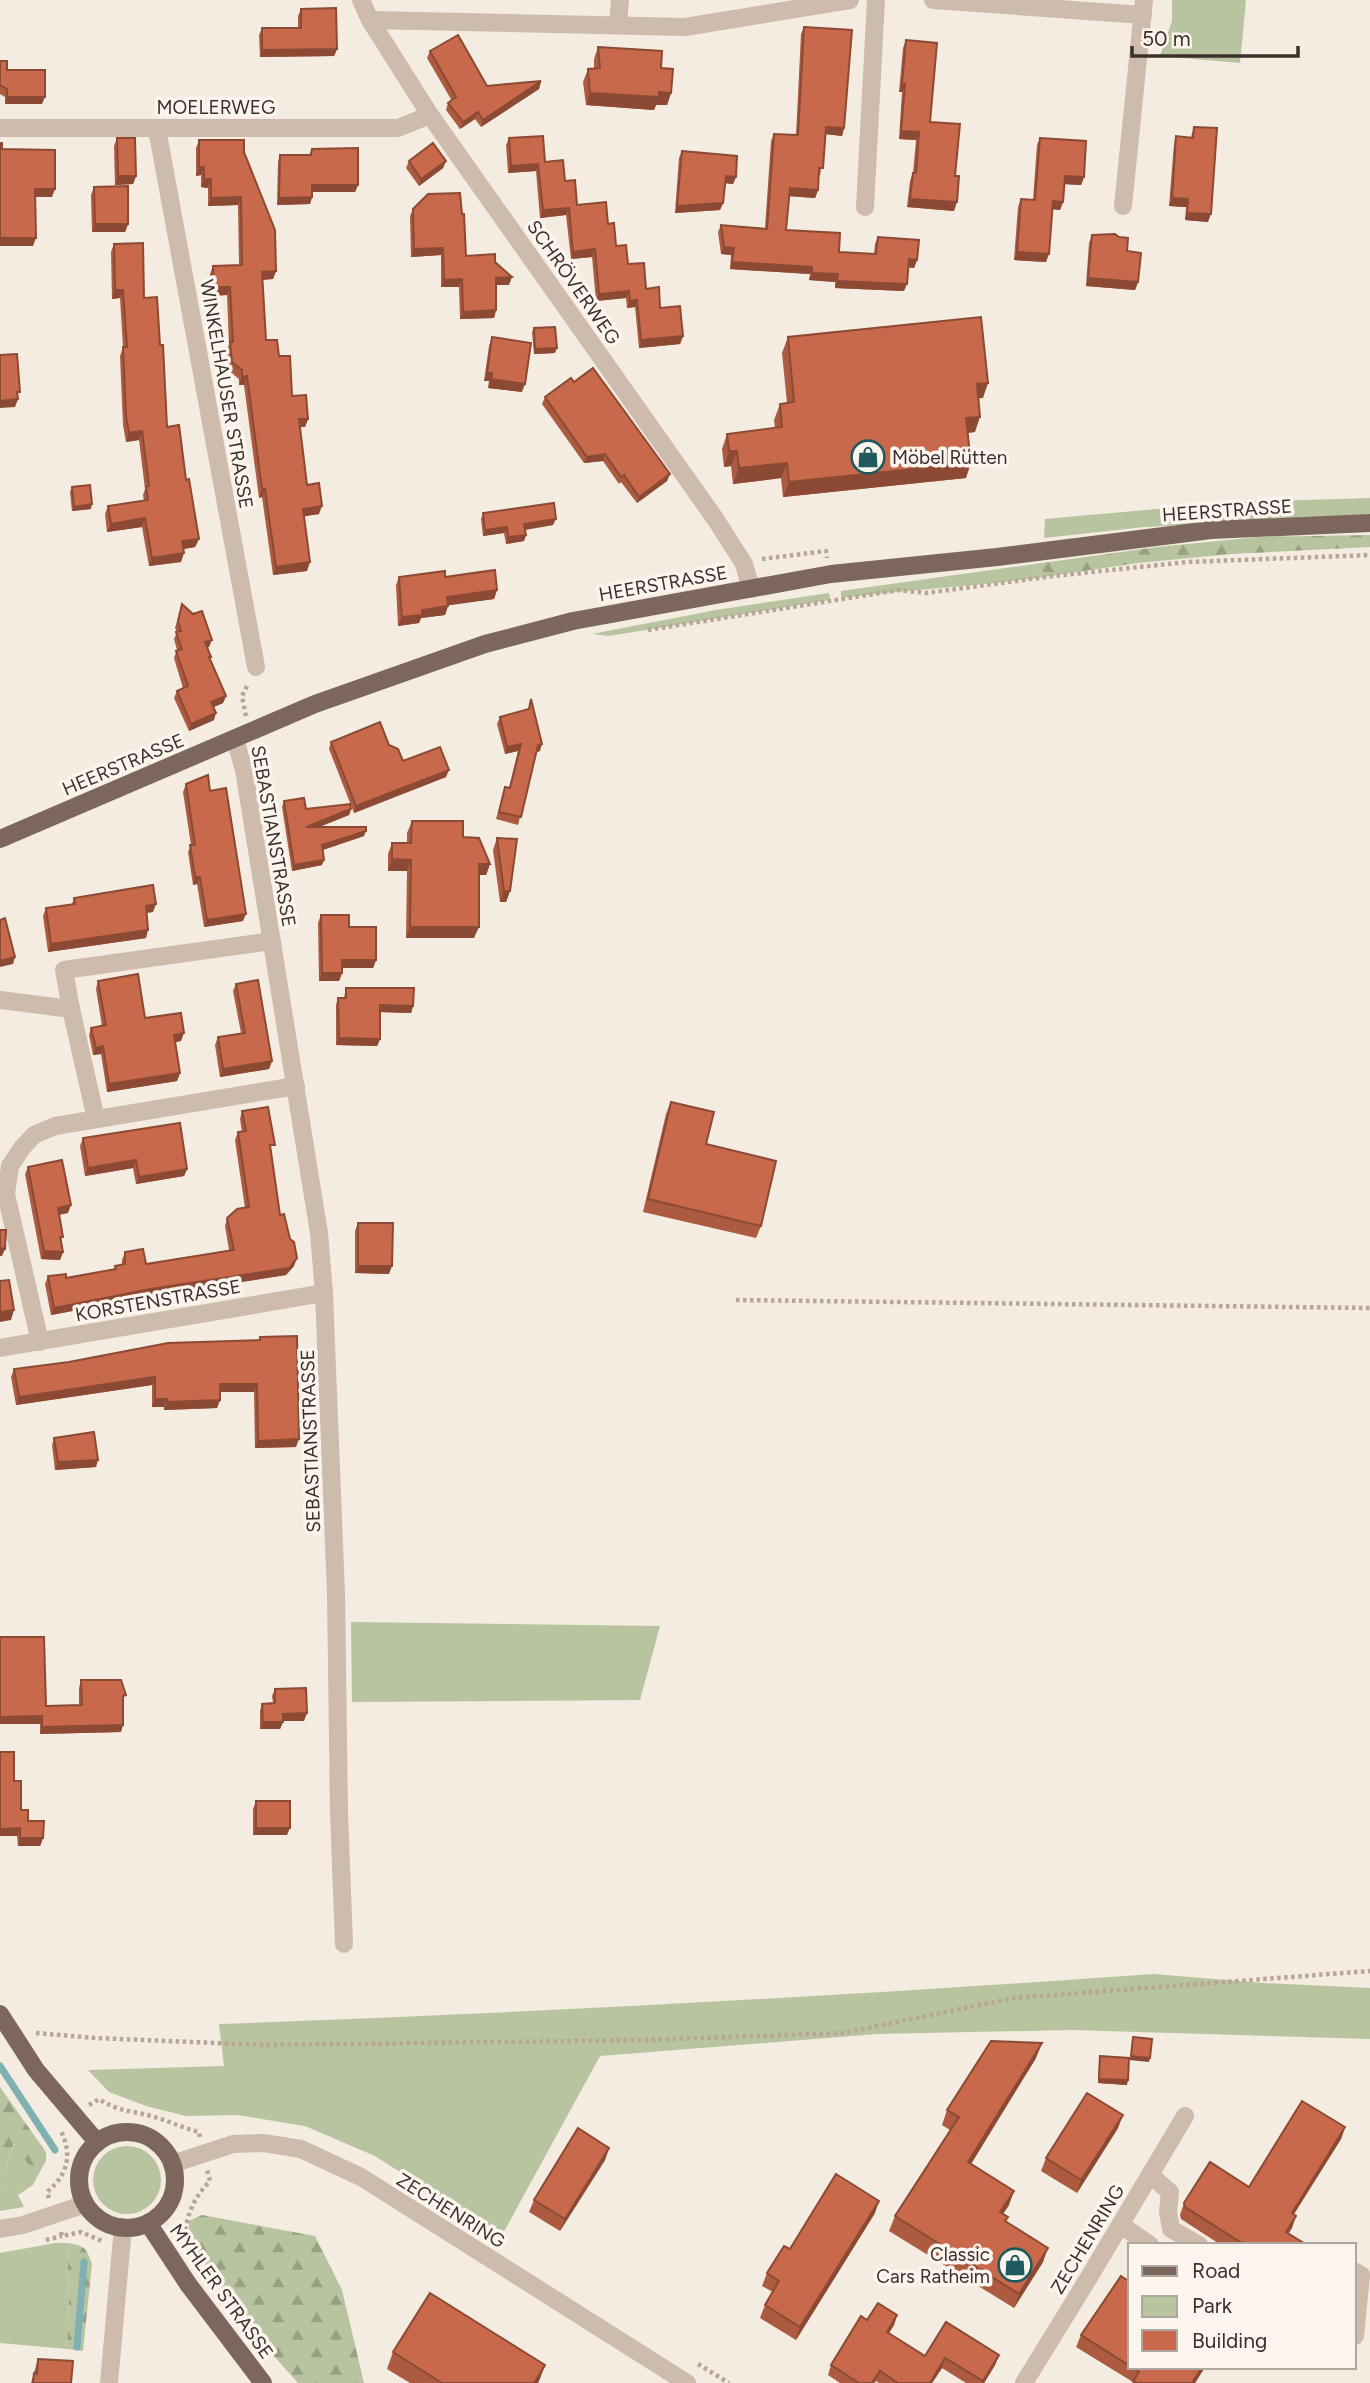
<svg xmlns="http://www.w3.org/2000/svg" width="1370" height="2383" viewBox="0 0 1370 2383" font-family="Figtree,sans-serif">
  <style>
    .green { fill: #b8c4a0 }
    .forest { fill: url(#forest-firs) }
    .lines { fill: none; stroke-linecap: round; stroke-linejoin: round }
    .stream { stroke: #7fb0b2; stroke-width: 7 }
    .path { stroke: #b9a596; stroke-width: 4.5; stroke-dasharray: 3.5 3.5; stroke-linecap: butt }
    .minor { stroke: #cdbbac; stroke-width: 18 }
    .major { stroke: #7d675c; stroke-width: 18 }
    .wall { fill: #ac5a40 }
    .shaded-wall { fill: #8c4a34 }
    .building { fill: #c8694b; stroke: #8c4a34; stroke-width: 2 }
    .labels { text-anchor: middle; stroke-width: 7; stroke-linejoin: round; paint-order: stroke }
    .street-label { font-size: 19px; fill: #3b302b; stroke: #fbf5ee }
    .poi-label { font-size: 19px; fill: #3b302b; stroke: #fbf5ee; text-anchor: start }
  </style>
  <defs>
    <pattern id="forest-firs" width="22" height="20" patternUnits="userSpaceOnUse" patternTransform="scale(1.75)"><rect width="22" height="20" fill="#b8c4a0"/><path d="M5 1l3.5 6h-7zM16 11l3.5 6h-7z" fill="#97a083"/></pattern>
  </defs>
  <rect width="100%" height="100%" fill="#f4ebe1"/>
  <g class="green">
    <polygon points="1172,0 1246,0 1240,63 1160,56 1172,21"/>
    <polygon points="1370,498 1370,515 1144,527 1044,538 1045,519 1235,502"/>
    <path d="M1035,564L1030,579C967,587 904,590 841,598V591Z"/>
    <polygon points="829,593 830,600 609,636 592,634 716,610"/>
    <polygon points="351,1623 351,1622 660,1626 640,1700 352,1702"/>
    <path d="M1154,1974L1263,1983L1370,1988V2039L1072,2030L877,2034L600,2056L501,2237L375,2156L305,2126L238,2115L186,2116L146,2106L109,2092L88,2070L224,2066L219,2024C531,2013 843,1996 1154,1974Z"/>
    <polygon points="15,2142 37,2177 33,2185 18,2195 24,2207 0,2211 0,2188 3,2186 9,2156"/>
    <circle cx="127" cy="2180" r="34"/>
    <polygon points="55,2243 67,2243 69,2296 67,2349 0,2343 0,2253"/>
  </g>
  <g class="forest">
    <polygon points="1370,535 1370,547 1231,554 1138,563 1030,579 1035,564 1157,547 1258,537"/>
    <polygon points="0,2087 46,2152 46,2161 37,2177 14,2143 9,2156 3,2186 0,2188"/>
    <polygon points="202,2215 315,2236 342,2290 364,2383 298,2383 256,2336 189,2242 189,2221"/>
    <path d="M67,2243C85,2246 86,2247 92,2264L83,2351L67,2349L69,2296Z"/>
  </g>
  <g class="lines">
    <g class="stream">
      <polyline points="0,2066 55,2150"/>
      <polyline points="77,2347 84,2262"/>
    </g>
    <g class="path">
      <polyline points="762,559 826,551 827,558"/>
      <polyline points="648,630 899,590 926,593 1054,576 1187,562 1370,555"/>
      <polyline points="246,716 242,696 248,684"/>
      <polyline points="736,1300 1370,1308"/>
      <polyline points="36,2033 95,2038 266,2045 647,2040 843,2033 1014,1998 1370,1971"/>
      <path d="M89,2105L99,2099C119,2112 129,2110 151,2116C167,2120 182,2128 199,2132L200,2137"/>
      <path d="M49,2198L47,2192C67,2175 73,2156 61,2131"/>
      <polyline points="61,2232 62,2236 81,2232 102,2241"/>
      <polyline points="46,2240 62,2236"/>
      <path d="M182,2243L184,2241C186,2217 193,2198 210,2181L207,2170"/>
      <polyline points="698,2364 729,2383"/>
    </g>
    <g class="minor">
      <polyline points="361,0 370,20 430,115 716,520 744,564 751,589"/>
      <polyline points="933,0 1143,15"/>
      <polyline points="370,20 685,27 850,0"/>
      <polyline points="618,25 620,0"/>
      <polyline points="0,128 398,128 430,115"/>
      <polyline points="157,129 256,667"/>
      <polyline points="1123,206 1144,0"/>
      <polyline points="865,207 876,0"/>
      <polyline points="235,739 244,770 319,1233 324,1293 336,1593 339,1813 344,1944"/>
      <polyline points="0,1000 71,1009 96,1119"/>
      <polyline points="71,1009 64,970 272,941"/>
      <polyline points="40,1342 6,1194 10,1166 22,1148 34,1135 55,1126 296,1086"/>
      <polyline points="0,1348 324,1293"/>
      <polyline points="172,2164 233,2144 263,2143 301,2149 361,2177 687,2383"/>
      <polyline points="1150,2175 1170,2192 1168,2212 1171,2229 1199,2245"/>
      <polyline points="1121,2225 1150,2245"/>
      <polyline points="0,2229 23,2225 85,2204"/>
      <polyline points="1354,2271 1361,2275 1355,2336"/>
      <polyline points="109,2383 123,2227"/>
      <polyline points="1024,2383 1088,2279 1185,2116"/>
    </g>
    <g class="major">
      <polyline points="0,839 315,704 485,644 573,621 831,574 997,557 1211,530 1370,523"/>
      <polyline points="0,2014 36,2070 97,2142"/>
      <circle cx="127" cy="2180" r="48"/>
      <polyline points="148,2223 188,2284 263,2383"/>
    </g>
  </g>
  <g class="wall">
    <polygon points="301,9 337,49 334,56 260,57 259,35 262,28 298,28 298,16"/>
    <polygon points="804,27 844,128 842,136 826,134 820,176 819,175 818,190 815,198 789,196 786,230 839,252 874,254 875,244 878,237 917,260 914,268 908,267 904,291 835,288 835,282 809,280 810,274 730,269 731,255 721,254 718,232 721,225 765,228 771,141 774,134 796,135 801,34"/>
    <polygon points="906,40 930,122 955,176 954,211 907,207 910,181 913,173 916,140 899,139 902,92 899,92 903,48"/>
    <polygon points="598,47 661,68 671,93 667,105 656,105 654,110 586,105 583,82 588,69 594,69 594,59"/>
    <polygon points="430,51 487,86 541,81 539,89 481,127 475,119 460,129 446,110 448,103 452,101 427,58"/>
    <polygon points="0,61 7,70 42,104 5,104 5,97 0,94"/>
    <polygon points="1194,127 1208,222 1185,220 1186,207 1169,206 1174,144 1176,136 1191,137"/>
    <polygon points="117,138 136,176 133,184 115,185 114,146"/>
    <polygon points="509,138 545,162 565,181 577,205 608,224 616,246 628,264 660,308 683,336 680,344 639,348 635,307 627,308 626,298 596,301 592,257 571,259 566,215 540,218 536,171 508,173 506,145"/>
    <polygon points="1040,138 1084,177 1081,185 1065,184 1063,202 1060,210 1053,209 1046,262 1014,260 1018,207 1021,199 1033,200 1037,145"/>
    <polygon points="199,140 244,152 276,271 273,279 262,280 266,340 279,356 292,396 308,419 305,427 300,427 307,485 319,514 304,516 307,571 273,575 262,497 259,498 244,385 239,385 239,379 229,371 227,351 229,344 227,295 211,296 210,274 213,266 239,265 238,205 208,206 208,188 201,187 201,175 196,176 196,148"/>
    <polygon points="312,149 358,185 355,192 312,192 312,197 310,204 277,205 278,162 280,155 309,155"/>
    <polygon points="682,151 736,177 733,184 725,183 723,203 720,210 675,213 679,158"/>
    <polygon points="409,161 446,161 443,168 419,186 406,168"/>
    <polygon points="94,187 128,224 125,232 92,232 91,195"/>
    <polygon points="413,209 466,256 495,262 509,285 496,285 496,310 494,318 460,319 459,287 441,287 441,255 411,257 410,216"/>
    <polygon points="1092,235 1127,251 1138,282 1135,290 1086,286 1089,243"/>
    <polygon points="114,244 144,298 160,345 167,427 186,480 199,539 195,547 183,549 181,562 149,566 142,527 107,532 105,514 108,506 144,501 143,495 145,489 139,440 126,442 123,425 120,356 123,347 120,298 112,299 111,252"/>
    <polygon points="534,328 555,353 534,354 532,332"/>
    <polygon points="492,337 522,392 488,388 489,381 484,381 489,346"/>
    <polygon points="788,337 983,398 978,398 975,432 968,433 966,478 783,497 781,478 733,484 731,466 724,467 722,449 727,434 775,428 774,420 780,404 787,403 782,353"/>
    <polygon points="574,382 667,481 637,503 621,482 619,484 603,461 584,463 542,404 545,397"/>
    <polygon points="72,487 91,509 72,511 70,492"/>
    <polygon points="483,513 553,525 525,530 526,535 524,541 506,544 504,533 483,536 481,519"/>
    <polygon points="399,577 445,577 497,590 494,599 448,605 445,615 421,618 419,623 398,626 396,585"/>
    <polygon points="182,604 209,647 207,647 210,659 226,696 223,703 214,707 214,720 189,731 174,698 177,691 183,688 174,658 177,650 174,639 177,632 175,628"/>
    <polygon points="531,699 540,751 537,752 518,825 496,819 505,787 509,788 518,751 505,754 497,724 500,717 528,710"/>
    <polygon points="331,742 389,745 403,761 446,777 354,813 329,749"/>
    <polygon points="186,784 210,791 243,921 204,927 197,884 193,885 188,852 191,845 183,792"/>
    <polygon points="284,801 306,809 351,809 349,815 319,827 364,836 322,850 322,865 292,871 282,807"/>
    <polygon points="412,821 463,837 490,864 486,875 479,875 474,938 406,938 407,871 388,871 388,854 392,843 407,843 407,833"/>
    <polygon points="497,838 510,891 506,902 500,902 493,850"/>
    <polygon points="74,898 153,912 146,913 146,938 48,952 43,916 46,908 72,904"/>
    <polygon points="321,915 349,927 376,960 373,968 342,968 342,973 339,981 319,981 318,923"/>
    <polygon points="98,981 145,1018 181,1041 175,1042 180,1073 177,1081 107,1092 101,1054 93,1055 89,1035 91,1028 102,1026 96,989"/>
    <polygon points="236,984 272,1061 269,1069 220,1077 215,1045 218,1037 241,1033 233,991"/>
    <polygon points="346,988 413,1006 411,1013 380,1012 380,1039 377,1046 336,1045 336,1005 338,998 344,998"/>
    <polygon points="671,1102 706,1144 761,1226 756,1238 643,1212 666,1114"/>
    <polygon points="242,1111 272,1152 271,1152 280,1215 294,1266 286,1275 147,1297 51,1315 45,1284 48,1276 66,1278 114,1269 115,1266 122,1265 122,1260 125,1252 146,1264 229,1250 225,1226 227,1218 245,1208 235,1140 238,1132 242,1132 240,1119"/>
    <polygon points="83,1138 187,1169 184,1176 136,1184 133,1168 85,1176 80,1146"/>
    <polygon points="28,1167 68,1213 59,1215 63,1252 60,1260 41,1259 25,1174"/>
    <polygon points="358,1223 389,1274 355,1273 355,1231"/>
    <polygon points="260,1337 296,1447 255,1448 254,1392 220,1392 220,1400 217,1408 164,1410 164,1407 152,1407 152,1385 16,1405 11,1377 14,1369 259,1340"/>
    <polygon points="54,1438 96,1467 55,1470 52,1445"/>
    <polygon points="0,1637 46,1706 79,1705 79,1688 81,1680 123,1701 121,1732 40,1734 40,1724 0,1724"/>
    <polygon points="275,1689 304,1721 283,1721 280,1729 260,1729 260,1711 262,1704 273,1703 272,1696"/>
    <polygon points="0,1752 14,1781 21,1810 43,1838 40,1846 18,1846 17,1836 0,1836"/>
    <polygon points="256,1801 287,1835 253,1835 253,1809"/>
    <polygon points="1100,2056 1127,2085 1098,2083 1099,2061"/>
    <polygon points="1036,2058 971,2164 1009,2205 1003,2214 1008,2217 1006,2222 1043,2262 1014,2308 889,2231 895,2216 950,2130 942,2125 947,2110"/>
    <polygon points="1345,2127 1341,2139 1294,2214 1292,2228 1288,2233 1307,2245 1221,2245 1181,2219 1180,2215 1184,2203 1249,2187"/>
    <polygon points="1118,2128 1077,2193 1041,2171 1046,2158"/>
    <polygon points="609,2148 605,2160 560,2231 529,2212 534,2200"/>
    <polygon points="875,2213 796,2340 760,2318 765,2305 773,2292 762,2286 767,2273 790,2249"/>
    <polygon points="1130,2282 1130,2367 1205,2367 1195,2383 1132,2383 1133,2382 1076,2347 1081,2335"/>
    <polygon points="897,2315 894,2325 889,2333 925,2356 999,2355 995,2365 984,2383 966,2383 942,2368 932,2383 879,2383 876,2381 875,2383 840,2383 828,2375 831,2365 867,2320"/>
    <polygon points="393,2352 545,2365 538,2383 410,2383 387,2369"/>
    <polygon points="38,2359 71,2383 31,2383"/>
  </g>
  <g class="shaded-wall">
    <polygon points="337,49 334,56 260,57 262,50"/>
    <polygon points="541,81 539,89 481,127 483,120"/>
    <polygon points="902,84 905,84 902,92 899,92"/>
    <polygon points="659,92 671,93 667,105 656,105 654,110 586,105 590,93"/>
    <polygon points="7,97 45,97 42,104 5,104"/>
    <polygon points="478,112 475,119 460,129 463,122"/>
    <polygon points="826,127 844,128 842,136 824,134"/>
    <polygon points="901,131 919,132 916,140 899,139"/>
    <polygon points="446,161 443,168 419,186 421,179"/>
    <polygon points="538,164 536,171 508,173 511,166"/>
    <polygon points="199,167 204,167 201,175 196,176"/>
    <polygon points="118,176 136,176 133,184 115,185"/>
    <polygon points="726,176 736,177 733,184 723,183"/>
    <polygon points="1065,176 1084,177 1081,185 1062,184"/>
    <polygon points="204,179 211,179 208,188 201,187"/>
    <polygon points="312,185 358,185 355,192 310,192"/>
    <polygon points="790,188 818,190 815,198 787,196"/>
    <polygon points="35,189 55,189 52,197 32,197"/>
    <polygon points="241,197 238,205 208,206 211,198"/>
    <polygon points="312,197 310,204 277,205 279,198"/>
    <polygon points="1172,198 1188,199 1186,207 1169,206"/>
    <polygon points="910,199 957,202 954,211 907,207"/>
    <polygon points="1053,201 1063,202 1060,210 1050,209"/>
    <polygon points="723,203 720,210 675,213 677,206"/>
    <polygon points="569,208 566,215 540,218 543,210"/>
    <polygon points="1187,213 1211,214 1208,222 1185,220"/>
    <polygon points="95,224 128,224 125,232 92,232"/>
    <polygon points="0,238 36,238 33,246 0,246"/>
    <polygon points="724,247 734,248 731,255 721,254"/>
    <polygon points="443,248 441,255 411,257 414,249"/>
    <polygon points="595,249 592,257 571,259 573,252"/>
    <polygon points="1017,252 1049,254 1046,262 1014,260"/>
    <polygon points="909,259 917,260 914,268 906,267"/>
    <polygon points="732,262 812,267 810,274 730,269"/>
    <polygon points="276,271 273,279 259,280 262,272"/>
    <polygon points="812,273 838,274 835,282 809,280"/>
    <polygon points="512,277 509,285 493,285 496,278"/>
    <polygon points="1088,278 1138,282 1135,290 1086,286"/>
    <polygon points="462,279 459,287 441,287 444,280"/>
    <polygon points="837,281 907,284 904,291 835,288"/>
    <polygon points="214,287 230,287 227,295 211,296"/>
    <polygon points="115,290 123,290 120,298 112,299"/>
    <polygon points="629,291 626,298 596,301 599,294"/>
    <polygon points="637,300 635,307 627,308 630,301"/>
    <polygon points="496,310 494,318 460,319 463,312"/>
    <polygon points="683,336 680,344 639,348 641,340"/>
    <polygon points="557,348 555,353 534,354 535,349"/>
    <polygon points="487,372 492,373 489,381 484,381"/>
    <polygon points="247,376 244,385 239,385 242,377"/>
    <polygon points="491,379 525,384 522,392 488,388"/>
    <polygon points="988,383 983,398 971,399 977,384"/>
    <polygon points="18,399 15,407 0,408 0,401"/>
    <polygon points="980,417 975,432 961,433 966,418"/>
    <polygon points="299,419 308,419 305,427 296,427"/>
    <polygon points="142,431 139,440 126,442 129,433"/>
    <polygon points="729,451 737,451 731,466 724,467"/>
    <polygon points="605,454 603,461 584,463 587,457"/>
    <polygon points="787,463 781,478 733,484 739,468"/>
    <polygon points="971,463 966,478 783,497 789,482"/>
    <polygon points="670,474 667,481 637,503 639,497"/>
    <polygon points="262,489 265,489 262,497 259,498"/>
    <polygon points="92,504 91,509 72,511 74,507"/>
    <polygon points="322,506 319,514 300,517 303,509"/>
    <polygon points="145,518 142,527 107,532 111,524"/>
    <polygon points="556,519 553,525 522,530 524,524"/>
    <polygon points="507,527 504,533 483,536 485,530"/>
    <polygon points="526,535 524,541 506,544 508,537"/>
    <polygon points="199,539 195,547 179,550 182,541"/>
    <polygon points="184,553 181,562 149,566 152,558"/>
    <polygon points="310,562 307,571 273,575 276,567"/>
    <polygon points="497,590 494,599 444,606 447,597"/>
    <polygon points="448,606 445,615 421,618 419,623 398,626 402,617 422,610"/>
    <polygon points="212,640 209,647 203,649 205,642"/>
    <polygon points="226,696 223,703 209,709 211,702"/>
    <polygon points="216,713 214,720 189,731 191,724"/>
    <polygon points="521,744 518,751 505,754 507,747"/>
    <polygon points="542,744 540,751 536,752 538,745"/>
    <polygon points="449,770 446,777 354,813 356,806"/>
    <polygon points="351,809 349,815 304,833 306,827"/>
    <polygon points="366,831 364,836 320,851 322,845"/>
    <polygon points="392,859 411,860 407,871 388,871"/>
    <polygon points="324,860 322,865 292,871 294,865"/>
    <polygon points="479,864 490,864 486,875 475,875"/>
    <polygon points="195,877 200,877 197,884 193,885"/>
    <polygon points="504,891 510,891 506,902 500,902"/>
    <polygon points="156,904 153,912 143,913 146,906"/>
    <polygon points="246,914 243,921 204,927 207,920"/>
    <polygon points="410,927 479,927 474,938 406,938"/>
    <polygon points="148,930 146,938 48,952 51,944"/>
    <polygon points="15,957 13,964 0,967 0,961"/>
    <polygon points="342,960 376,960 373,968 339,968"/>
    <polygon points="322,973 342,973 339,981 319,981"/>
    <polygon points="380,1005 413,1006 411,1013 377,1012"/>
    <polygon points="184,1033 181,1041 171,1043 174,1035"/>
    <polygon points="339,1038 380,1039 377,1046 336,1045"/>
    <polygon points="103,1046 101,1054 93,1055 96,1048"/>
    <polygon points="272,1061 269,1069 220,1077 223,1069"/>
    <polygon points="180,1073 177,1081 107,1092 109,1084"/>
    <polygon points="136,1160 133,1168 85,1176 88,1168"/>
    <polygon points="187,1169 184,1176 136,1184 139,1177"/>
    <polygon points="71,1205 68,1213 55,1215 58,1208"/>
    <polygon points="0,1248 5,1249 2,1256 0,1256"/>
    <polygon points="44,1251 63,1252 60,1260 41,1259"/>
    <polygon points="297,1258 294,1266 286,1275 147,1297 51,1315 54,1308"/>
    <polygon points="358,1266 392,1266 389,1274 355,1273"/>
    <polygon points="14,1310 11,1320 0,1322 0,1312"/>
    <polygon points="155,1377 152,1385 16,1405 19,1397"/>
    <polygon points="220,1384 257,1384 254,1392 217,1392"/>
    <polygon points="155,1399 167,1399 164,1407 152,1407"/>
    <polygon points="220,1400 217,1408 164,1410 167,1402"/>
    <polygon points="299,1439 296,1447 255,1448 258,1441"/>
    <polygon points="98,1460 96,1467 55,1470 58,1462"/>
    <polygon points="307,1713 304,1721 280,1721 283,1714"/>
    <polygon points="42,1716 40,1724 0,1724 0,1717"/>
    <polygon points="263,1722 283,1722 280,1729 260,1729"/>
    <polygon points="123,1725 121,1732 40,1734 42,1727"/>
    <polygon points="20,1828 17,1836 0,1836 0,1829"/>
    <polygon points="256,1828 290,1828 287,1835 253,1835"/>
    <polygon points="20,1838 43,1838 40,1846 18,1846"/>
    <polygon points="1042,2043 1036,2058 963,2177 968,2162"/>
    <polygon points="1131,2056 1150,2058 1149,2062 1129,2060"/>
    <polygon points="1099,2079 1128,2080 1127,2085 1098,2083"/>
    <polygon points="1123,2115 1118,2128 1077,2193 1081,2180"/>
    <polygon points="1345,2127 1341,2139 1287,2225 1292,2213"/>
    <polygon points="609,2148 605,2160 560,2231 565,2219"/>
    <polygon points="1014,2191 1009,2205 995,2226 1000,2212"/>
    <polygon points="879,2201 875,2213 796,2340 800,2327"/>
    <polygon points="1296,2216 1292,2228 1282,2244 1286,2232"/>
    <polygon points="1048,2248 1043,2262 1014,2308 1019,2294"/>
    <polygon points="897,2315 894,2325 883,2342 887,2332"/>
    <polygon points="999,2355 995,2365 984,2383 982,2383"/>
    <polygon points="945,2358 942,2368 932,2383 930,2383"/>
    <polygon points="545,2365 539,2381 538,2383 534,2383"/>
    <polygon points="1202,2367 1205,2367 1195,2383 1192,2383"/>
  </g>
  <g class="building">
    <polygon points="336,8 337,49 262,50 262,28 301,28 301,9"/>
    <polygon points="804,27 852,30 844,128 826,127 823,168 819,168 818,190 790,188 786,230 840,233 839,252 876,254 878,237 919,240 917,260 909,259 907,284 837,281 838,274 812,273 812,267 732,262 734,248 724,247 721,225 767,229 774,134 798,135"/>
    <polygon points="458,35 487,86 541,81 483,120 478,112 463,122 448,103 456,97 430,51"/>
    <polygon points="906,40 937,43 930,122 960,124 955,176 959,176 957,202 910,199 913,173 916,173 919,132 901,131 905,84 902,84"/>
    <polygon points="598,47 662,51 661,68 673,69 671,93 659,92 659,97 590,93 588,69 600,68"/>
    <polygon points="0,61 7,61 7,70 45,70 45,97 7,97 7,89 0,85"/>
    <polygon points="1194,127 1217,128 1211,214 1187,213 1188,199 1172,198 1176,136 1193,138"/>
    <polygon points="543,136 545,162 563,160 565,181 575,180 577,205 606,202 608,224 614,223 616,246 626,245 628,264 644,263 646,289 659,287 660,308 680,306 683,336 641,340 637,300 630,301 629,291 599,294 595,249 573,252 569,208 543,210 538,164 511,166 509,138"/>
    <polygon points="117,138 135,138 136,176 118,176"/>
    <polygon points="1040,138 1086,141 1084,177 1065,176 1063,202 1053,201 1049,254 1017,252 1021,199 1035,200"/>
    <polygon points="199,140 244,140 244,152 275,230 276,271 262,272 266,340 277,340 279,356 290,356 292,396 306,395 308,419 299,419 307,485 319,483 322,506 303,509 310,562 276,567 265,489 262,489 247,376 242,377 242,370 232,362 230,342 233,342 230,287 214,287 213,266 242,265 241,197 211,198 211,179 204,179 204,167 199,167"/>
    <polygon points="0,143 2,143 2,149 55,150 55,189 35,189 36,238 0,238"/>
    <polygon points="433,143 446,161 421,179 409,161"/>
    <polygon points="358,148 358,185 312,185 312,197 279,198 280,155 311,155 312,149"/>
    <polygon points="682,151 737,156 736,177 726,176 723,203 677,206"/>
    <polygon points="128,186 128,224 95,224 94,187"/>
    <polygon points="460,193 462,214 464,214 466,256 495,254 495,262 512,277 496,278 496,310 463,312 462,279 444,280 443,248 414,249 413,209 428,194"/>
    <polygon points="1115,234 1119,237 1128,238 1127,251 1141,253 1138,282 1088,278 1092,235"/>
    <polygon points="143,243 144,298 157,297 160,345 163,345 167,427 179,425 186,480 189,479 199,539 182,541 184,553 152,558 145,518 111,524 108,506 148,500 146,486 149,486 142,431 129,433 126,416 123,347 127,347 123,290 115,290 114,244"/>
    <polygon points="981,317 988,383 977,384 980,417 966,418 971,463 789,482 787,463 739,468 737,451 729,451 727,434 782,427 780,404 794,402 788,337"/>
    <polygon points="555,327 557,348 535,349 534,328"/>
    <polygon points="492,337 531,343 525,384 491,379 492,373 487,372"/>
    <polygon points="17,354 20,392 17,392 18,399 0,401 0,355"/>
    <polygon points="593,368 670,474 639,497 624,475 621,477 605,454 587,457 545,397 571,378 574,382"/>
    <polygon points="90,485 92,504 74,507 72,487"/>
    <polygon points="554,503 556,519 524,524 526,535 508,537 507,527 485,530 483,513"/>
    <polygon points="495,570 497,590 447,597 448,606 422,610 422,615 402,617 399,577 445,571 445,577"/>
    <polygon points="182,604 193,614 202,611 212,640 205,642 211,657 209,657 226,696 211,702 216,713 191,724 177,691 188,686 176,651 182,649 176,632 181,631 178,621"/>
    <polygon points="531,699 542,744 538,745 521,817 499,812 505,787 510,788 521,744 507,747 500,717 529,709"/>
    <polygon points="380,722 389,745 398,749 403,761 440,747 449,770 356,806 331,742"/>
    <polygon points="208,775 210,791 226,788 246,914 207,920 200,877 195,877 190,845 195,845 186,784"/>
    <polygon points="304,798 306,809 350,804 351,809 306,827 366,827 366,831 322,845 324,860 294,865 284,801"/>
    <polygon points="412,821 463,821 463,837 479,838 490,864 479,864 479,927 410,927 411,860 392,859 392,843 411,843"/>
    <polygon points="497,838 517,839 510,891 504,891"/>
    <polygon points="153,885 156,904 146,906 148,930 51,944 46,908 75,904 74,898"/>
    <polygon points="321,915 349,915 349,927 376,927 376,960 342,960 342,973 322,973"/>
    <polygon points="5,918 15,957 0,961 0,920"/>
    <polygon points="138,974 145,1018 181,1013 184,1033 174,1035 180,1073 109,1084 103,1046 96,1048 91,1028 106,1025 98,981"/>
    <polygon points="258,980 272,1061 223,1069 218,1037 245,1033 236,984"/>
    <polygon points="346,988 414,988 413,1006 380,1005 380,1039 339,1038 338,998 346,998"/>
    <polygon points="671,1102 714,1112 706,1144 776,1161 761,1226 648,1199"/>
    <polygon points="268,1107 275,1145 270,1145 280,1215 284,1214 290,1239 294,1242 297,1258 289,1268 150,1289 54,1308 48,1276 66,1274 66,1278 116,1269 115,1266 125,1264 125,1252 143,1249 146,1264 234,1250 227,1218 237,1209 249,1207 238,1132 246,1131 242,1111"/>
    <polygon points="180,1123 187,1169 139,1177 136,1160 88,1168 83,1138"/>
    <polygon points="62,1160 71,1205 58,1208 63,1237 60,1237 63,1252 44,1251 28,1167"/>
    <polygon points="358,1223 393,1223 392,1266 358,1266"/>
    <polygon points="0,1230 6,1230 5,1249 0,1248"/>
    <polygon points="9,1280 14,1310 0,1312 0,1281"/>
    <polygon points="297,1336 299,1439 258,1441 257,1384 220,1384 220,1400 167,1402 167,1399 155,1399 155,1377 19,1397 14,1369 69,1362 168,1343 260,1340 260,1337"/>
    <polygon points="94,1432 98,1460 58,1462 54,1438"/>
    <polygon points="0,1637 44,1637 46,1706 82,1705 81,1680 121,1680 126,1695 123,1696 123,1725 42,1727 42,1716 0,1717"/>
    <polygon points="306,1688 307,1713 283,1714 283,1722 263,1722 262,1704 275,1703 275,1689"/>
    <polygon points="0,1752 14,1752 14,1781 21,1781 21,1810 28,1810 28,1821 44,1821 43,1838 20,1838 20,1828 0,1829"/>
    <rect x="256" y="1801" width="34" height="27"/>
    <polygon points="1133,2037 1152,2039 1150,2058 1131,2056"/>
    <polygon points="991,2041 1042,2043 968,2162 1014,2191 1000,2212 1008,2217 1005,2221 1048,2248 1019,2294 895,2216 959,2117 947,2110"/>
    <polygon points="1100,2056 1129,2058 1128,2080 1099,2079"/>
    <polygon points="1087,2093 1123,2115 1081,2180 1046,2158"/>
    <polygon points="1302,2101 1345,2127 1292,2213 1296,2216 1286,2232 1307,2245 1245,2245 1185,2207 1184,2203 1210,2162 1249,2187"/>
    <polygon points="578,2128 609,2148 565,2219 534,2200"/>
    <polygon points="836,2174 879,2201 800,2327 765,2305 779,2281 767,2273 784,2246 790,2249"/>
    <polygon points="1121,2276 1130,2282 1130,2366 1081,2335"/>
    <polygon points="430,2293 545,2365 534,2383 442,2383 393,2352"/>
    <polygon points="878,2303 897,2315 887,2332 925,2356 946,2322 999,2355 983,2381 945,2358 930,2383 898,2383 880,2371 872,2383 859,2383 831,2365 861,2316 867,2320"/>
    <polygon points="38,2359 73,2361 71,2383 33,2383 34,2373 37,2374"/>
    <polygon points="1132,2367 1202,2367 1192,2383 1137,2383 1133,2381 1139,2372"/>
  </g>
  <defs>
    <symbol id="shop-ring" viewBox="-11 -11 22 22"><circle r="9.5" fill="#fbf5ee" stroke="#1f5a5e" stroke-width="1.5"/><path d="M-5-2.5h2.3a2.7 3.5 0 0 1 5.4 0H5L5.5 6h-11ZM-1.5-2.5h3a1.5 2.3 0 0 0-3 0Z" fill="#1f5a5e"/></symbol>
  </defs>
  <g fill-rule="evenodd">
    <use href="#shop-ring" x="849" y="438" width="38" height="38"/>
    <use href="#shop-ring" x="996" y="2246" width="38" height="38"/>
  </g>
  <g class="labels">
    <g class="street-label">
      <text x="216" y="114">MOELERWEG</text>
      <text transform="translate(574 282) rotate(55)" y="7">SCHRÖVERWEG</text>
      <text transform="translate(227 394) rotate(80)" y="7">WINKELHAUSER STRASSE</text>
      <text transform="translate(1227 510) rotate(-4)" y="7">HEERSTRASSE</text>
      <text transform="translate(663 583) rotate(-10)" y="7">HEERSTRASSE</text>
      <text transform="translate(123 764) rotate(-23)" y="7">HEERSTRASSE</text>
      <text transform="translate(274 836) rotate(80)" y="7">SEBASTIANSTRASSE</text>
      <text transform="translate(158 1300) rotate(-10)" y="7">KORSTENSTRASSE</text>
      <text transform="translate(310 1441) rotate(-92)" y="7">SEBASTIANSTRASSE</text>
      <text transform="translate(451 2210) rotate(32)" y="7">ZECHENRING</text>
      <text transform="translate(1087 2239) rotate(-59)" y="7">ZECHENRING</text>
      <text transform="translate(222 2291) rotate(54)" y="7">MYHLER STRASSE</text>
    </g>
    <g class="poi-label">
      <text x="892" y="464">Möbel Rütten</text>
      <text x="990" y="2261" text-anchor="end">Classic<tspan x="990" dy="22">Cars Ratheim</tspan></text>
    </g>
  </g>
  <rect x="1128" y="2243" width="228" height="126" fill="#fbf5ee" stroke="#aea6a0" stroke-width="2"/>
  <rect x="1142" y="2266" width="35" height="10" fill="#7d675c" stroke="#aea6a0" stroke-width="2"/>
  <text x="1192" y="2278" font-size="21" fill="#3b302b">Road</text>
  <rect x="1142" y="2296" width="35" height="21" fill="#b8c4a0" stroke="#aea6a0" stroke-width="2"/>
  <text x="1192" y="2313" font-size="21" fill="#3b302b">Park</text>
  <rect x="1142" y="2330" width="35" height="21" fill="#c8694b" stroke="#aea6a0" stroke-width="2"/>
  <text x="1192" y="2348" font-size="21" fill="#3b302b">Building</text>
  <path d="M1132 46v10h166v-10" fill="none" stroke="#3b302b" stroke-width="3.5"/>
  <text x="1142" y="46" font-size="21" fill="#3b302b" stroke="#fbf5ee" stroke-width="5" paint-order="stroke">50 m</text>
</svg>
